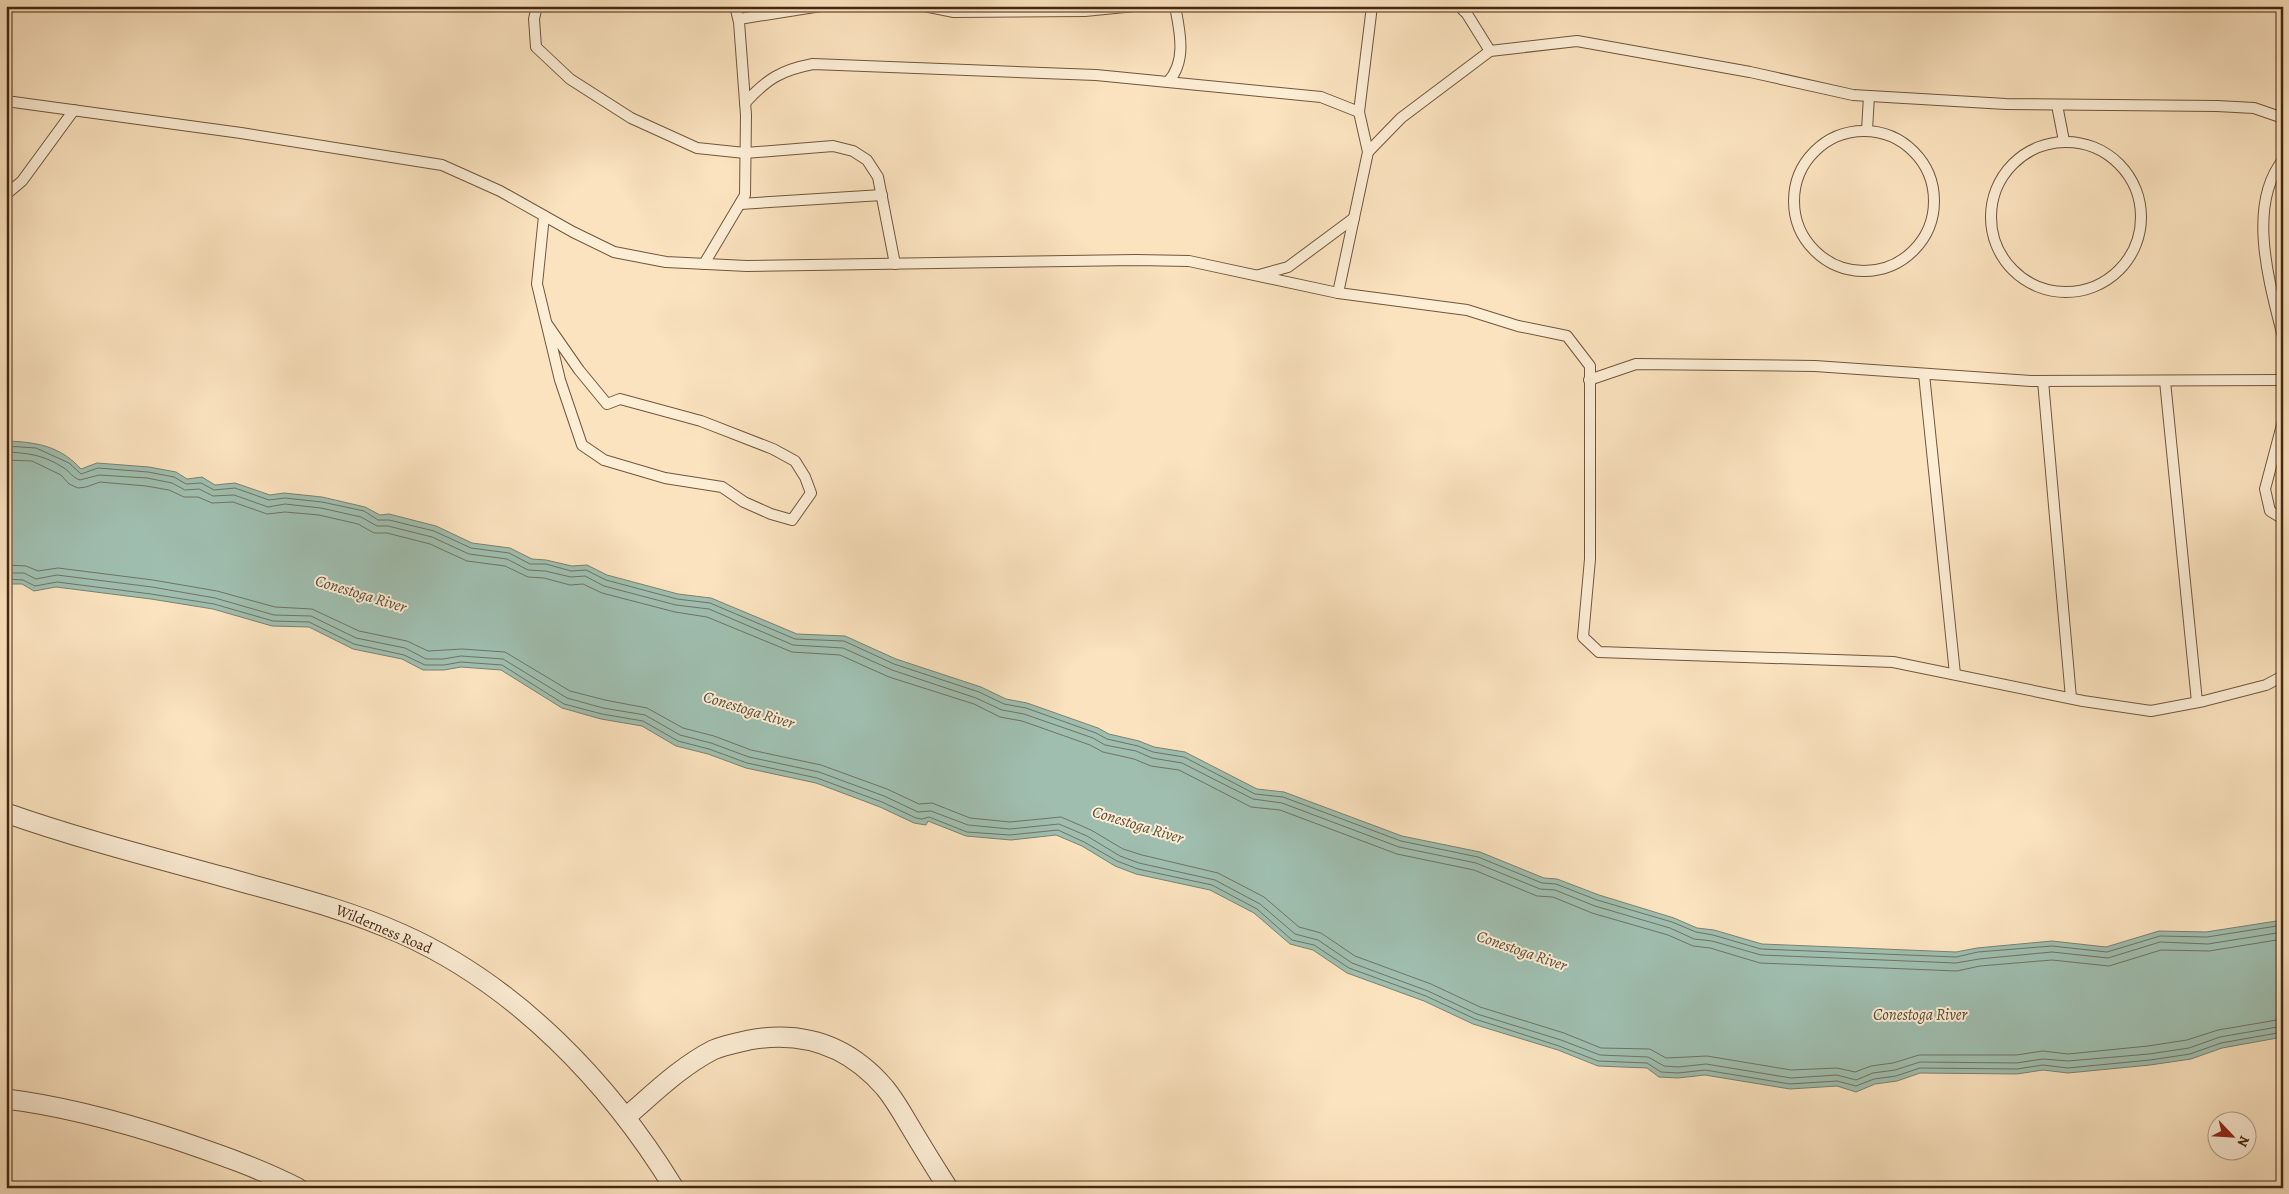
<svg xmlns="http://www.w3.org/2000/svg" width="2289" height="1194" viewBox="0 0 2289 1194" font-family="Alegreya,serif">
  <style>
    .water { fill: #9fbeaf; stroke: #7b816f }
    .lines { fill: none; stroke-linecap: round; stroke-linejoin: round }
    .shore { stroke: #727260; stroke-width: 1 }
    .lane-casing { stroke: #72553c; stroke-width: 12 }
    .street-casing { stroke: #72553c; stroke-width: 21 }
    .lane { stroke: #fcedd5; stroke-width: 10 }
    .street { stroke: #fcedd5; stroke-width: 19 }
    .labels { text-anchor: middle; stroke-width: 4; stroke-linejoin: round; paint-order: stroke }
    .street-label { font-size: 15px; fill: #442610; stroke: #fcedd5 }
    .water-label { font-size: 16px; font-style: italic; fill: #5b4c38; stroke: #fcedd5 }
  </style>
  <rect width="100%" height="100%" fill="#fbe3bf"/>
  <filter id="stains"><feTurbulence type="fractalNoise" baseFrequency=".004" numOctaves="4"/><feColorMatrix values="0 0 0 0 .2 0 0 0 0 .09 0 0 0 0 .02 0 0 0 .5 -.17"/></filter>
  <radialGradient id="worn" r=".72"><stop offset=".6" stop-color="#630" stop-opacity="0"/><stop offset="1" stop-color="#630" stop-opacity=".3"/></radialGradient>
  <path class="water" d="M6,441C37,442 60,446 81,469L97,463L149,467L176,472L187,479L202,477L215,485L235,483L270,495L284,493L322,497L365,507L380,515L389,514L436,526L472,543L510,548L532,559L546,560L572,566L587,565L607,575L678,594L711,598L797,634L845,636L896,659L981,687L1006,699L1027,703L1098,728L1109,734L1139,741L1154,747L1185,752L1257,789L1284,792L1402,836L1480,852L1544,878L1557,879L1599,895L1674,918L1697,928L1714,930L1762,944L1956,952L1977,948L2052,941L2106,947L2159,931L2206,932L2283,920V1037L2222,1048L2191,1059L2150,1065L2068,1073L2043,1070L2017,1074L1920,1073L1897,1081L1875,1084L1856,1092L1837,1086L1790,1089L1705,1075L1678,1078L1659,1077L1647,1068L1598,1066L1558,1050L1473,1024L1424,1001L1347,973L1313,950L1290,944L1254,913L1210,890L1136,874L1115,866L1082,846L1056,835L1011,840L966,836L928,821L926,825L914,823L880,807L816,783L746,768L708,754L676,746L642,726L601,719L562,708L501,670L461,667L444,670H423L402,659L353,649L309,627L272,626L213,609L151,599L56,587L34,591L22,584H6Z"/>
  <g class="lines">
    <g class="shore">
      <polyline points="6,446 36,448 69,463 81,474 98,468 148,472 174,477 186,484 201,483 214,490 235,488 269,500 285,498 322,502 364,511 378,520 389,520 434,531 471,548 509,553 530,564 546,564 571,571 586,570 606,580 677,599 710,603 795,639 844,641 894,664 979,692 1004,704 1026,708 1096,733 1107,739 1138,746 1153,752 1184,757 1255,794 1283,797 1401,841 1478,857 1542,883 1556,884 1597,900 1672,922 1696,932 1713,935 1761,949 1956,957 1978,952 2052,946 2107,952 2160,936 2207,937 2283,925"/>
      <path d="M6,452C29,453 44,455 64,468C70,472 73,478 80,480L99,475L147,478L172,483L185,490L199,489L213,496L234,495L268,507L285,504L321,508L361,517L377,526H388L432,537L469,554L507,559L528,570L545,571L571,577L585,576L604,586L676,605L709,609L793,645L843,648L892,670L976,698L1002,710L1024,714L1093,738L1105,745L1136,751L1152,758L1182,763L1253,799L1282,803L1399,847L1476,863L1540,889L1555,890L1595,906L1670,928L1694,939L1712,941L1761,955L1956,963L1979,959L2052,952L2108,958L2160,942L2208,944L2283,932"/>
      <polyline points="6,460 32,461 61,475 69,484 78,488 86,487 100,482 146,486 169,490 184,497 198,497 212,503 233,502 267,514 285,512 319,515 358,524 374,533 387,533 430,544 467,561 505,566 528,577 544,578 570,585 583,584 602,593 675,612 707,617 792,652 840,655 889,677 974,704 1000,717 1022,721 1090,745 1103,752 1134,759 1151,766 1179,770 1251,807 1280,810 1397,854 1474,870 1537,896 1553,897 1592,913 1668,935 1693,946 1710,948 1760,963 1957,971 1980,966 2052,960 2109,966 2161,950 2209,951 2283,939"/>
      <polyline points="6,565 26,566 38,571 58,568 153,580 217,591 275,607 312,609 359,631 407,641 428,651 462,649 505,652 570,691 605,700 647,708 683,728 714,736 751,750 821,765 887,789 919,804 932,803 970,818 1010,822 1061,817 1091,830 1123,849 1142,855 1218,873 1264,897 1299,927 1321,933 1355,956 1431,984 1480,1007 1564,1033 1601,1048 1650,1049 1666,1058 1707,1056 1791,1070 1837,1068 1855,1072 1871,1066 1893,1063 1919,1055 2016,1055 2043,1051 2068,1054 2148,1046 2187,1040 2218,1030 2283,1019"/>
      <polyline points="6,573 24,573 36,579 57,575 152,587 215,598 274,615 311,616 356,638 405,648 426,659 443,659 461,656 503,659 567,698 603,708 645,715 680,735 711,743 749,757 819,772 884,796 918,812 931,811 968,825 1010,829 1059,824 1087,836 1120,856 1139,863 1215,880 1260,904 1295,934 1318,940 1352,963 1428,991 1477,1014 1561,1040 1600,1055 1648,1057 1664,1066 1678,1067 1706,1064 1791,1078 1837,1075 1856,1080 1873,1073 1895,1070 1920,1062 2016,1063 2043,1059 2068,1061 2149,1054 2189,1048 2220,1037 2283,1026"/>
      <polyline points="6,579 23,580 35,586 57,582 151,594 214,604 273,621 309,622 354,644 404,655 425,665 444,665 461,662 502,665 564,704 602,714 643,721 678,741 709,749 747,763 817,778 882,802 916,818 922,819 929,817 967,832 1010,835 1058,830 1084,842 1117,861 1138,869 1212,885 1257,909 1292,940 1314,945 1349,968 1426,996 1475,1019 1559,1046 1598,1061 1647,1063 1661,1072 1678,1073 1705,1070 1790,1084 1837,1081 1856,1086 1874,1079 1896,1076 1920,1068 2017,1069 2043,1065 2068,1068 2150,1060 2190,1054 2221,1043 2283,1032"/>
    </g>
    <defs>
      <g id="lane">
        <polyline points="537,6 534,19 536,47 570,79 631,118 697,148 745,153 833,146 853,151 867,160 878,177 895,264"/>
        <polyline points="924,6 954,12 1085,11 1135,6"/>
        <polyline points="1459,6 1467,14 1490,51"/>
        <polyline points="739,19 821,6"/>
        <path d="M1168,82C1187,61 1180,32 1175,6"/>
        <polyline points="6,101 241,133 442,165 500,191 573,232 614,252 666,262 747,266 1136,260 1189,261 1338,293 1467,310 1518,326 1567,336 1590,366 1590,559 1583,637 1599,652 1893,662 2083,701 2151,711 2204,701 2266,685 2283,676"/>
        <path d="M745,103C767,79 781,70 813,64L1096,75L1321,97L1359,112"/>
        <polyline points="2057,105 2064,141"/>
        <polyline points="1867,130 1869,96"/>
        <circle cx="1864" cy="201" r="70"/>
        <circle cx="2066" cy="217" r="75"/>
        <polyline points="1368,152 1401,118 1490,51 1577,41 1750,72 1853,95 2006,104 2217,106 2254,108 2283,118"/>
        <path d="M2283,160C2246,206 2270,285 2283,337"/>
        <polyline points="6,192 9,192 22,181 74,110"/>
        <polyline points="740,204 882,195"/>
        <polyline points="544,216 537,284 560,380 582,445 604,460 665,478 722,487 744,502 771,514 792,520 811,493 805,477 795,461 773,449 701,421 620,399 607,404 579,370 547,324"/>
        <polyline points="704,264 745,195 746,115 739,22 735,6"/>
        <polyline points="1259,275 1288,267 1354,218"/>
        <polyline points="1338,293 1368,152 1359,112 1372,6"/>
        <polyline points="1924,374 1955,674"/>
        <polyline points="1589,380 1636,364 1815,366 2031,381 2283,380"/>
        <polyline points="2043,381 2071,698"/>
        <polyline points="2165,381 2197,702"/>
        <polyline points="2283,421 2265,489 2270,511 2283,519"/>
      </g>
      <g id="street">
        <path d="M6,813C77,838 151,857 224,877C284,894 344,908 402,934C516,985 609,1082 674,1188"/>
        <path d="M6,1099C64,1106 122,1122 177,1140C218,1154 259,1168 298,1188"/>
        <path d="M626,1117C653,1094 680,1067 713,1050C724,1045 737,1043 749,1040C804,1030 849,1046 885,1088C894,1099 901,1111 908,1123C921,1145 934,1166 948,1188"/>
      </g>
    </defs>
    <use href="#lane" class="lane-casing"/>
    <use href="#street" class="street-casing"/>
    <use href="#lane" class="lane"/>
    <use href="#street" class="street"/>
  </g>
  <g class="labels">
    <g class="street-label">
      <text transform="translate(384 929) rotate(23)" y="5">Wilderness Road</text>
    </g>
    <g class="water-label">
      <text transform="translate(361 593) rotate(17)" y="6">Conestoga River</text>
      <text transform="translate(749 709) rotate(17)" y="6">Conestoga River</text>
      <text transform="translate(1138 824) rotate(17)" y="6">Conestoga River</text>
      <text transform="translate(1522 950) rotate(19)" y="6">Conestoga River</text>
      <text x="1920" y="1020">Conestoga River</text>
    </g>
  </g>
  <rect width="2289" height="1194" fill="none" stroke="#fbe3bf" stroke-width="25"/>
  <rect x="8" y="8" width="2274" height="1179" fill="none" stroke="#442610" stroke-width="2.5"/>
  <rect x="12" y="12" width="2264" height="1169" fill="none" stroke="#442610"/>
  <g transform="translate(2232 1136) rotate(115)"><circle r="24" fill="#fcedd5" stroke="#b29d86"/>
  <path d="M0-4L9 19L0 12L-9 19Z" fill="#8f2418"/>
  <text y="-8" font-size="14" font-weight="bold" text-anchor="middle" fill="#442610">N</text>
  </g>
  <rect width="100%" height="100%" filter="url(#stains)"/>
  <rect width="100%" height="100%" fill="url(#worn)"/>
</svg>
